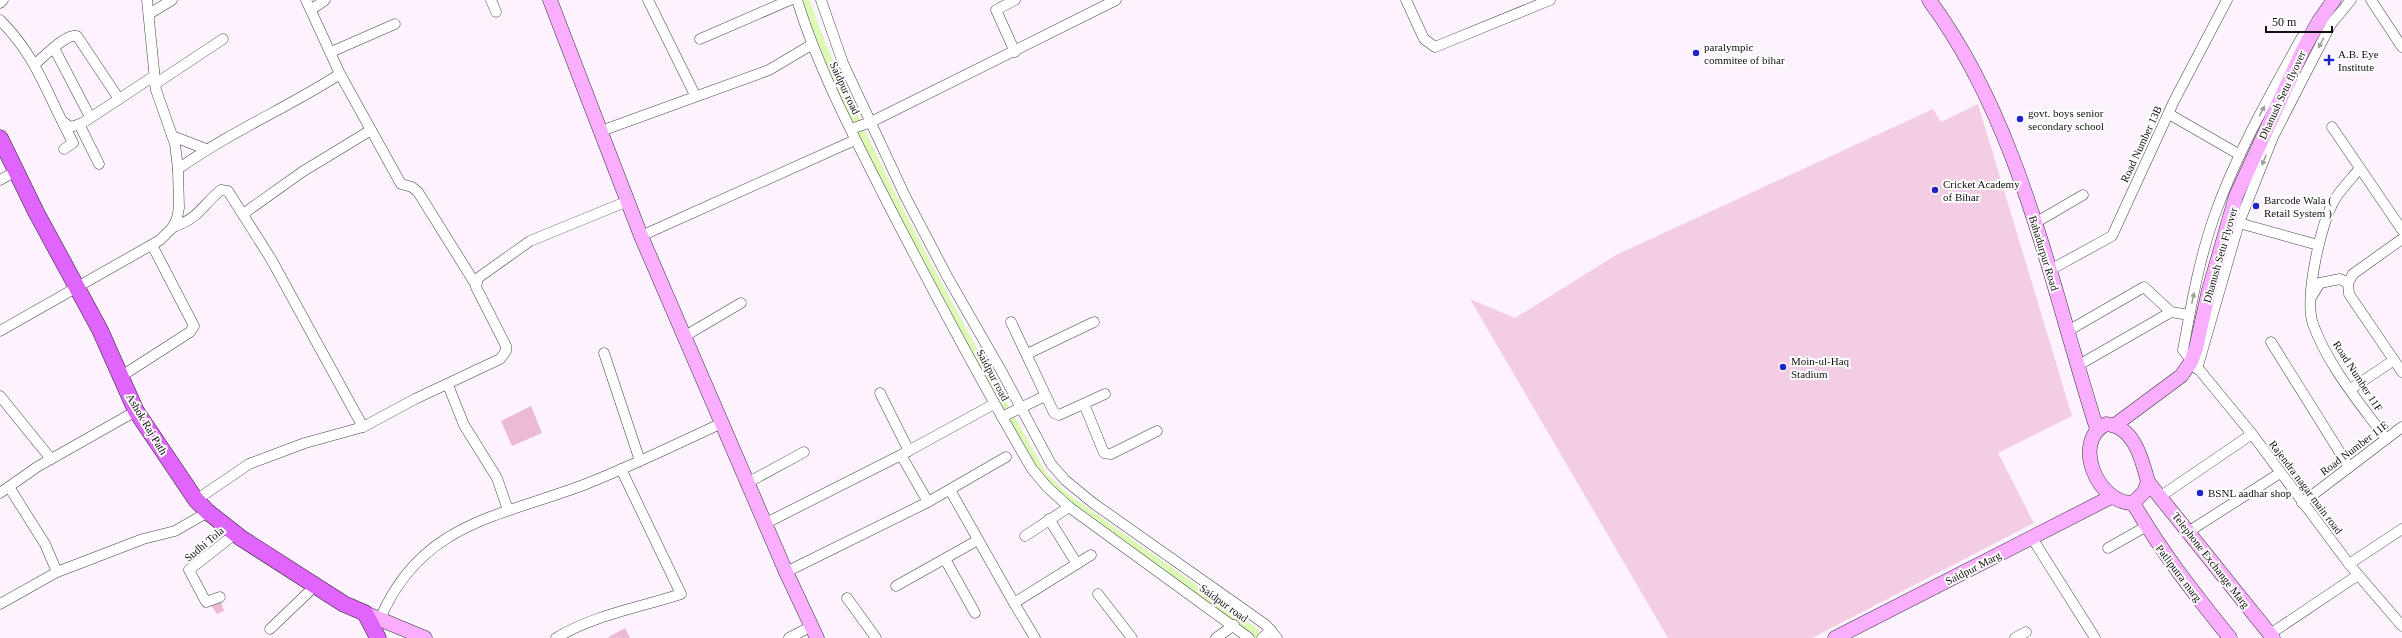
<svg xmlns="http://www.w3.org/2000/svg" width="2402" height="638" viewBox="0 0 2402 638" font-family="'Times New Roman',serif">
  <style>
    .green { fill: #ecbad2 }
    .pitch { fill: #f3cde4 }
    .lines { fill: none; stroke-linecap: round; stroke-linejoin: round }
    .canal { stroke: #dcf9b6; stroke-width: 9 }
    .street-casing { stroke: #434343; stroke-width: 11 }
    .secondary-casing { stroke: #323232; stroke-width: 15 }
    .primary-casing { stroke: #212121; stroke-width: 17 }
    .street { stroke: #fff; stroke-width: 10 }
    .secondary { stroke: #faaeff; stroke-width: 14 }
    .primary { stroke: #df65fd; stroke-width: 16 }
    .oneway { fill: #9f9f9f }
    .poi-dot { fill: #2122c7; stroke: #fff; stroke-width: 1.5 }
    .labels { text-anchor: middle; stroke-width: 4; stroke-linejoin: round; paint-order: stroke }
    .poi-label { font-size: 11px; fill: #101010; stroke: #fff; text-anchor: start }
    .street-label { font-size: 11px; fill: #101010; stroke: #fff }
  </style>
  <rect width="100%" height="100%" fill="#fdf3ff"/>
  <g class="green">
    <polygon points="531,406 542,433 512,446 501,421"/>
    <polygon points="220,599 224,611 217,614 209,603"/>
    <polygon points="625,628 630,638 607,638"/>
  </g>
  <polygon class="pitch" points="1978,104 2072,416 1998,453 2034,523 1812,638 1668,638 1470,299 1515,318 1616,255 1933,109 1941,122"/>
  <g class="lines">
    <path class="canal" d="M805,0C819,44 840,85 859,128C914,246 978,360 1042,475L1063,496L1252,630L1258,638"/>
    <defs>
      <g id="street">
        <polyline points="306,0 340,74"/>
        <polyline points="491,0 496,12"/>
        <polyline points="648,0 695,95"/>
        <path d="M797,0C819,71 854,137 888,204C934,293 981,382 1032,469L1047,487L1069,507L1249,638"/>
        <polyline points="821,0 843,63 906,198 948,278 1003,374 1051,464 1065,480 1093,503 1266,625 1277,638"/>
        <polyline points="1406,0 1424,39 1435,47 1550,0"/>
        <polyline points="2371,0 2402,47"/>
        <polyline points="0,3 3,0"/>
        <polyline points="311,10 325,0"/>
        <polyline points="149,14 172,0"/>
        <path d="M0,20C32,52 42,81 62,121L70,127L81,124L154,76"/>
        <path d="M2302,37C2270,95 2236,154 2214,217C2199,260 2191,306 2183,350L2252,434L2349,564L2402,626"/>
        <polyline points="700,39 790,0"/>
        <polyline points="54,48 90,117"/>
        <polyline points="331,52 395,24"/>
        <polyline points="1015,52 996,10 1015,0"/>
        <path d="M35,64C44,57 66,33 77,36L119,99"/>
        <polyline points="155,84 223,39"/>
        <polyline points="2169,114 2240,155"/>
        <polyline points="63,123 73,143 64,149"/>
        <polyline points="79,124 99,164"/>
        <polyline points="2332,127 2402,230"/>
        <polyline points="851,129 871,122 1116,0"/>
        <polyline points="601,131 769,70 811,45"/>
        <polyline points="172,136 206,149"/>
        <path d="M2360,168C2352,178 2342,188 2335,199C2321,222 2304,298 2313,324C2328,366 2360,403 2386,439"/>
        <path d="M178,169C230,132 287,108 340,74L401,184L412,187L418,192L476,285"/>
        <polyline points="0,180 16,171"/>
        <polyline points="243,214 302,172 371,130"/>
        <polyline points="2035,223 2083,195"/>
        <polyline points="2239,223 2318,245"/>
        <path d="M173,227C200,218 201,206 221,190L228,191L271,259L363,427"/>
        <polyline points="641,236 855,140"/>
        <polyline points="2402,239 2353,274 2348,283 2349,294 2402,372"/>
        <polyline points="2050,270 2112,236 2174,101 2227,0"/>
        <polyline points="2312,296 2320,283 2340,279 2348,283"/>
        <polyline points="1011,322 1054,413 1059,415 1105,394"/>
        <polyline points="0,331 160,240 173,227 177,218 179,208 178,169 175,144 156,90 147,0"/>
        <polyline points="2066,332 2144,287 2171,312 2189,315"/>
        <polyline points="685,336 741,303"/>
        <polyline points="2271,342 2349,467"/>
        <polyline points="604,353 640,461"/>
        <polyline points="1027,354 1094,322"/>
        <polyline points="2077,366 2171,312"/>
        <polyline points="2197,369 2239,223 2273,137 2331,24 2351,0"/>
        <polyline points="120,377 190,332 194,326 152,245"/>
        <polyline points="448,385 464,425 497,478 508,510"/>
        <polyline points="2351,389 2394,360"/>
        <polyline points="880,393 909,451"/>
        <polyline points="0,396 51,459"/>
        <polyline points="1084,404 1104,453 1111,454 1157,431"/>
        <polyline points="1002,417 1045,396"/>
        <polyline points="901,455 928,502"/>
        <polyline points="749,482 804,452"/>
        <polyline points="9,487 45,544 57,572"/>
        <polyline points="950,490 1014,603 1091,555"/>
        <polyline points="0,493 37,467 136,411"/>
        <polyline points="2161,496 2252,434"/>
        <polyline points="196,500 249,464 305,443 363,427 415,399 500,359 506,351 506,346 476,287 478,278 530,241 628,201"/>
        <polyline points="2302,503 2402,427"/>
        <polyline points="1049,519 1077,564"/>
        <polyline points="766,523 901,455 994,404"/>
        <polyline points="2188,532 2280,473"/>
        <polyline points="1025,536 1069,507"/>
        <polyline points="2032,538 2095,638"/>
        <polyline points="2108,548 2147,526"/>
        <polyline points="945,559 975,613"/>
        <polyline points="2349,564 2402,529"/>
        <polyline points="786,572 928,502 1006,457"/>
        <polyline points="896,586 978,540"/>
        <polyline points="1098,594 1132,638"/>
        <polyline points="220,597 206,602 189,570 235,534"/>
        <polyline points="847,598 876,638"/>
        <polyline points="1014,603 1035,638"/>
        <polyline points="0,604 57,572 143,539 175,531 208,512"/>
        <path d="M380,619C421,522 500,517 586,484C632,466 677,444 722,423"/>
        <polyline points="270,629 315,586"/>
        <polyline points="2270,634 2358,575"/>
        <path d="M556,638C594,615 638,608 681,594L621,469"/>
        <polyline points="789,638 812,626"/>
        <polyline points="1216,638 1234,625"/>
        <polyline points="1262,638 1271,630"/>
        <polyline points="2015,638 2026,632"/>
      </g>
      <g id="secondary">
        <polyline points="550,0 641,236 786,572 817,638"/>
        <path d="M1929,0C2020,122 2051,286 2097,429"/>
        <path d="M2106,424C2134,426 2142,459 2148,482L2144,492L2133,503C2098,504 2071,442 2106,424Z"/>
        <polyline points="2115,425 2181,376 2191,362 2196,348 2209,290 2236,196 2303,50 2319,21 2334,0"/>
        <polyline points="2148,482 2273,638"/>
        <path d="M2133,503C2163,554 2193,592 2230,638"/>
        <polyline points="365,613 425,638"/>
        <polyline points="1835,638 2111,497"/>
      </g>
      <polyline id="primary" points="0,138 36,212 100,330 136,411 196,500 208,512 241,538 344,604 365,613 378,638"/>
    </defs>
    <use href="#street" class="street-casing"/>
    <use href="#secondary" class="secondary-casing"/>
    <use href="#primary" class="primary-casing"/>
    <use href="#street" class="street"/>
    <use href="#secondary" class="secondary"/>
    <use href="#primary" class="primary"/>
  </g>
  <defs><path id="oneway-solid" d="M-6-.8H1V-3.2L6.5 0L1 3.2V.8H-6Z"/></defs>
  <g class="oneway">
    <use href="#oneway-solid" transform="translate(2321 43) rotate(118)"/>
    <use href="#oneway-solid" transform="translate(2262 111) rotate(-63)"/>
    <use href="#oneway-solid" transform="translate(2264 160) rotate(112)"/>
    <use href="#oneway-solid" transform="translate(2193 298) rotate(-78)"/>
  </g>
  <g class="poi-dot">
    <circle cx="1696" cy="53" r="4"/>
    <path d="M2327 54h4v4h4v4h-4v4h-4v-4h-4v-4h4z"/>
    <circle cx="2020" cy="119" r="4"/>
    <circle cx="1935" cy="190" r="4"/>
    <circle cx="2256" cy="206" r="4"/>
    <circle cx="1783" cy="367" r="4"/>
    <circle cx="2200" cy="493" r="4"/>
  </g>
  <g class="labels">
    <g class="poi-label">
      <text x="1704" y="51">paralympic<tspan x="1704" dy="13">commitee of bihar</tspan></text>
      <text x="2338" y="58">A.B. Eye<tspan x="2338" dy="13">Institute</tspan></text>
      <text x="2028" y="117">govt. boys senior<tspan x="2028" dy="13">secondary school</tspan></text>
      <text x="1943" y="188">Cricket Academy<tspan x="1943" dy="13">of Bihar</tspan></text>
      <text x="2264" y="204">Barcode Wala (<tspan x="2264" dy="13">Retail System )</tspan></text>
      <text x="1791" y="365">Moin-ul-Haq<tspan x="1791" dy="13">Stadium</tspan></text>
      <text x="2208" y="497">BSNL aadhar shop</text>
    </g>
    <g class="street-label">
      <text transform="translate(845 88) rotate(65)" y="4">Saidpur road</text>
      <text transform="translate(2282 95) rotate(-65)" y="4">Dhanush Setu flyover</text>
      <text transform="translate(2141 144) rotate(-65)" y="4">Road Number 13B</text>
      <text transform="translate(2044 253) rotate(73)" y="4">Bahadurpur Road</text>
      <text transform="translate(2220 255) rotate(-74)" y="4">Dhanush Setu Flyover</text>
      <text transform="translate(993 375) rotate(62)" y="4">Saidpur road</text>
      <text transform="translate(2358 376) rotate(57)" y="4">Road Number 11F</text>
      <text transform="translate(147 424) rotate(59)" y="4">Ashok Raj Path</text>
      <text transform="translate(2354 448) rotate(-37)" y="4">Road Number 11E</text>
      <text transform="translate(2306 487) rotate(53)" y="4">Rajendra nagar main road</text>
      <text transform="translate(204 544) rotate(-40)" y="4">Sudhi Tola</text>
      <text transform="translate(2211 560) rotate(52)" y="4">Telephone Exchange Marg</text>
      <text transform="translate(1973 568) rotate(-27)" y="4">Saidpur Marg</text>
      <text transform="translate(2179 573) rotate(53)" y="4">Patliputra marg</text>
      <text transform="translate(1224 603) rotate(36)" y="4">Saidpur road</text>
    </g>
  </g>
  <path d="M2266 26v6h66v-6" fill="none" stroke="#101010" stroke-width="2"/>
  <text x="2272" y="26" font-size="12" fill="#101010" stroke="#ffffff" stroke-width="3" paint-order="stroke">50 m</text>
</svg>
